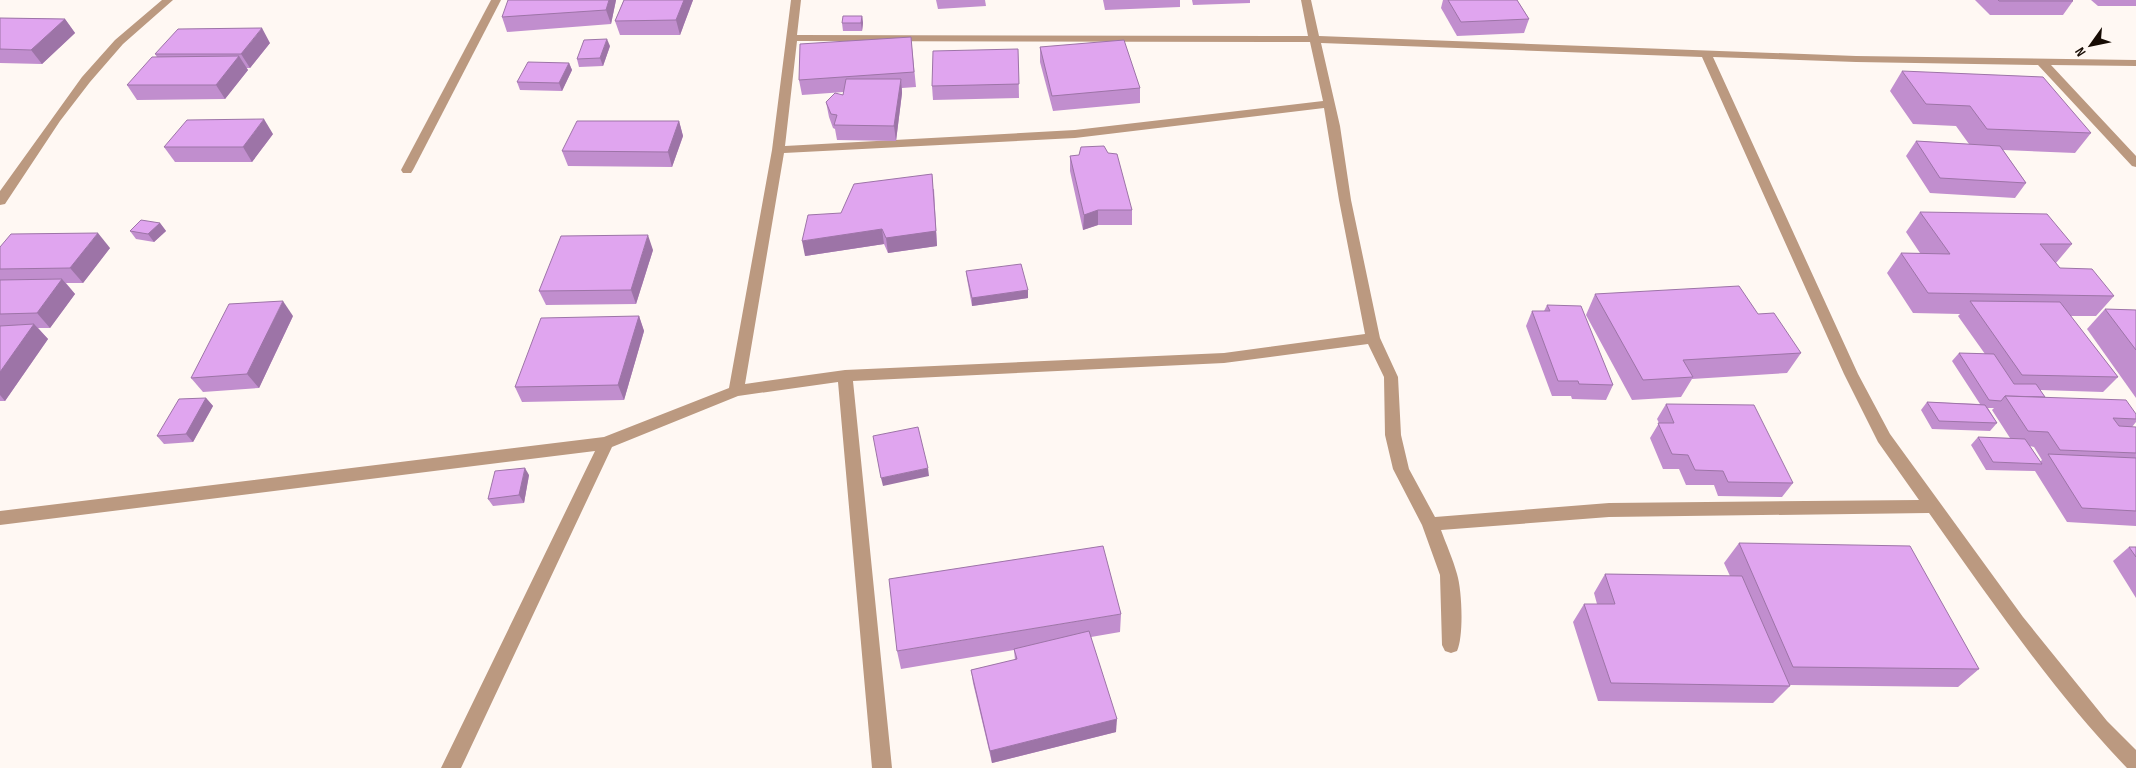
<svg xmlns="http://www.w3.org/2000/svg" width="2136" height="768" viewBox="0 0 2136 768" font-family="'Sofia Sans Condensed',sans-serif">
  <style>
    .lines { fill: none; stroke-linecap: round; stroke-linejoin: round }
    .street { fill: #bb9980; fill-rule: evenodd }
    .wall { fill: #c18ece; fill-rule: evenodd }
    .shaded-wall { fill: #9d74a7 }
    .building { fill: #e0a5ef; stroke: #9d74a7 }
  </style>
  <rect width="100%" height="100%" fill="#fff8f3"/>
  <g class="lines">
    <g class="street">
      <polygon points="162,0 173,0 123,44 90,82 60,121 5,204 0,205 0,191 82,77 115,40"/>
      <polygon points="491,0 501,0 413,170 411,173 403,173 401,170"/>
      <path d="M791,0H801L797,35L1308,36L1301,0H1311L1319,36L1856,56L2136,60V66L2051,65L2136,156V167L2132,166L2038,65L1856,62L1713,57L1858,374L1890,434L2023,617L2107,721L2136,750V768H2127C2052,690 1991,600 1929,513L1609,517L1441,530C1446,544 1453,559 1457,574C1462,590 1464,636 1457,651L1451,653L1445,651L1442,645L1440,575L1422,525L1393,469L1385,435L1384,377L1368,344L1224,363L853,381L892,768H872L838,382L738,396L612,447L461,768H441L595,451L0,525V511L604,437L729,388L772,150ZM797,41L1310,42L1323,101L1075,130L785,146ZM1321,43L1702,57L1844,374L1878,442L1919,500L1609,503L1435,517L1409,469L1401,435L1398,377L1380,338L1351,200L1340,126ZM1324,108L1339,200L1365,334L1224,353L845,370L745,384L784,153L1075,138Z"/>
    </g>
  </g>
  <g class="wall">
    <polygon points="616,0 611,24 507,32 502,17"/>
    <polygon points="624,0 693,0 680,35 620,35 615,21"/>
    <polygon points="936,0 985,0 986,6 938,9"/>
    <polygon points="1103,0 1180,0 1180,7 1105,10"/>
    <polygon points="1192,0 1250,0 1250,3 1193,5"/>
    <polygon points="1443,0 1517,0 1529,19 1524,33 1457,36 1441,8"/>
    <polygon points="1975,0 2072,0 2073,1 2063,15 1990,15"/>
    <polygon points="2091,0 2136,0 2136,6 2098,6"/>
    <polygon points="862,16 863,23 862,31 843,31 842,23"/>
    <polygon points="0,18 65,19 75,33 42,64 0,63"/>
    <polygon points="911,37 916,87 902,88 902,93 896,141 837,140 835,129 833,128 829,117 826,102 843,95 844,92 802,95 799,80"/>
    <polygon points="270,43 250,68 246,68 248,70 225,99 137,100 127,85 157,57 155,54"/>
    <polygon points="610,46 603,66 579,67 577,59"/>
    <polygon points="1040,47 1140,88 1140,103 1053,111 1040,62"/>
    <polygon points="1018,49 1019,98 933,100 932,86"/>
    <polygon points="569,63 572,70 562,91 520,90 517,82"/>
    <polygon points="1902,71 2091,133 2075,153 2003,150 2026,183 2015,198 1930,193 1906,156 1916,141 1969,144 1956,126 1913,124 1890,91"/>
    <polygon points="679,121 683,136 672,167 568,166 562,151"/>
    <polygon points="273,134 252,162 175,162 164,147"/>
    <polygon points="1070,156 1132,210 1132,225 1098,225 1083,230 1070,171"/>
    <polygon points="934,189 937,246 888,253 884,244 805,256 841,213"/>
    <path d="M1920,212L2072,244L2056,263L2060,268L2114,296L2096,316H2070L2118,377L2103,392L2040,390L2045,397L2136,414V422L2132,427H2136V526L2067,522L2035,471H2034L1986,470L1971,445L1978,437L2010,438L1992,410L1994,408H1988L1997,423L1990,431L1932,429L1921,410L1927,402L1980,404L1952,361L1959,353L1985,354L1958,316L1960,314L1913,313L1887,273L1901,253H1920L1906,232ZM2030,446L2034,447L2042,460L2040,462Z"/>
    <polygon points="160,223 166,231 154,242 136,239 130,231"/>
    <polygon points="0,247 110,248 83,283 66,283 75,294 50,328 38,328 48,339 5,401 0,401"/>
    <polygon points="653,250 636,304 546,305 539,291"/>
    <polygon points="966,271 1028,290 1028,298 972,306 967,279"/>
    <polygon points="1595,294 1758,314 1801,353 1787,373 1692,379 1681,397 1632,400 1586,315"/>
    <polygon points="1547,305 1613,385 1606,400 1572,399 1571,396 1552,396 1526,326 1532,311 1544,311"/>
    <polygon points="2105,309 2136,310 2136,398 2087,329"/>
    <polygon points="293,316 259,388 203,392 191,378"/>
    <polygon points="639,316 644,331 624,400 522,402 515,387"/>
    <polygon points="206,398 213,406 193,442 164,444 157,436"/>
    <polygon points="1666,404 1793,483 1782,497 1718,496 1714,485 1686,485 1679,469 1663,469 1650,438 1659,423 1657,419"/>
    <polygon points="529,475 524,503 493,506 488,499"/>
    <polygon points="1739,543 1979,669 1958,687 1789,685 1790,686 1773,703 1598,701 1573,622 1584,604 1597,604 1594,593 1605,574 1730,576 1724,563"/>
    <polygon points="2129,547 2136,547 2136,598 2113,561"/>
    <polygon points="1121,614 1120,632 1091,637 1116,732 992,763 973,683 971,670 1015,660 1014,650 901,669 897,651"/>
  </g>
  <g class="shaded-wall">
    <polygon points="609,0 616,0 611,24 606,10"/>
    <polygon points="684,0 693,0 680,35 676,20"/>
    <polygon points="862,16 863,23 862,31 861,23"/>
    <polygon points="65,19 75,33 42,64 31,50"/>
    <polygon points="262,28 270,43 250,68 241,54"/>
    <polygon points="607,39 610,46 603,66 600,58"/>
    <polygon points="239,56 248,70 225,99 216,85"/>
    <polygon points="569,63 572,70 562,91 559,83"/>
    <polygon points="901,79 902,93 896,141 894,126"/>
    <polygon points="264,119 273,134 252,162 243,147"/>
    <polygon points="679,121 683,136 672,167 668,152"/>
    <polygon points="932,174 937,246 888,253 886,238"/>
    <polygon points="1098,210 1098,225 1083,230 1084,215"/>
    <polygon points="160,223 166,231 154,242 148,234"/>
    <polygon points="882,229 884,244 805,256 802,241"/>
    <polygon points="98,233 110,248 83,283 70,268"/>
    <polygon points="648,235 653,250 636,304 631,290"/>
    <polygon points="62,279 75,294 50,328 37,313"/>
    <polygon points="1028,290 1028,298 972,306 972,298"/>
    <polygon points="283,301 293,316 259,388 247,374"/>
    <polygon points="639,316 644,331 624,400 618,385"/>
    <polygon points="34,324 48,339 5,401 0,395 0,372"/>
    <polygon points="206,398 213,406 193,442 186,434"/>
    <polygon points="525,468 529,475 524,503 519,495"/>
    <polygon points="928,468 929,476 883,486 881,478"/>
    <polygon points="1117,719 1116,732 992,763 990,751"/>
  </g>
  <g class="building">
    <polygon points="508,0 609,0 606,10 502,17"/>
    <polygon points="624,0 684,0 676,20 615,21"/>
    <polygon points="1448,0 1517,0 1529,19 1461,22"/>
    <polygon points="1998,0 2072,0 2073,1 1999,1"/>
    <polygon points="843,16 862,16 861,23 842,23"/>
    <polygon points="0,18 65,19 31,50 0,49"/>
    <polygon points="262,28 241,54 155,54 178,29"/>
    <polygon points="911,37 914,72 799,80 800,44"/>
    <polygon points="607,39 600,58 577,59 584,40"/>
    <polygon points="1124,40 1140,88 1052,96 1040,47"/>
    <polygon points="1018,49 1019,84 932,86 933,51"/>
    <polygon points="239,56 216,85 127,85 152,57"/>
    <polygon points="528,62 569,63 559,83 517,82"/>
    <polygon points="1902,71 2043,77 2091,133 1987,129 1970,106 1926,104"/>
    <polygon points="846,79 901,79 894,126 834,125 837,115 831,114 826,102 835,93 843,95"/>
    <polygon points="264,119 243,147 164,147 187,120"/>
    <polygon points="577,121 679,121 668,152 562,151"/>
    <polygon points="1916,141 2000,146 2026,183 1940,178"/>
    <polygon points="1104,146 1108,153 1117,154 1132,210 1098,210 1084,215 1070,156 1079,155 1081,147"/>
    <polygon points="932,174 936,231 886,238 882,229 802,241 808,215 841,213 854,184"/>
    <polygon points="1920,212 2047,214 2072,244 2040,244 2060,268 2092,269 2114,296 1928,293 1901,253 1950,254"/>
    <polygon points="141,220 160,223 148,234 130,231"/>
    <polygon points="98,233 70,268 0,269 0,247 11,234"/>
    <polygon points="648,235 631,290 539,291 561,236"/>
    <polygon points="1021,264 1028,290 972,298 966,271"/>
    <polygon points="62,279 37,313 0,314 0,280"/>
    <polygon points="1739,286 1758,314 1774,313 1801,353 1683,360 1693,377 1643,380 1595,294"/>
    <polygon points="283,301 247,374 191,378 229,304"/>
    <polygon points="1970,301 2060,302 2118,377 2022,375"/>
    <polygon points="1547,305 1581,306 1613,385 1579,384 1578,381 1558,381 1532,311 1550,311"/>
    <polygon points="2105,309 2136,310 2136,350"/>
    <polygon points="639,316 618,385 515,387 541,318"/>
    <polygon points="34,324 0,372 0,326"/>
    <polygon points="1959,353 1994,354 2014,384 2036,384 2045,397 2005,396 2001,401 1989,400"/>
    <polygon points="2005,396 2126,400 2136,414 2136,419 2113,418 2119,426 2136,427 2136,453 2060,450 2048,432 2028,431"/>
    <polygon points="206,398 186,434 157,436 179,399"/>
    <polygon points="1927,402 1985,405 1997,423 1939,421"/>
    <polygon points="1666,404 1754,405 1793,483 1728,482 1723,471 1695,470 1688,455 1672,454 1658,423 1674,423"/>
    <polygon points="918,427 928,468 881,478 873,436"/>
    <polygon points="1978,437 2025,439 2042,464 1993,462"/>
    <polygon points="2048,454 2136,458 2136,511 2082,508"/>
    <polygon points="525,468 519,495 488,499 495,471"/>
    <polygon points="1739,543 1910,546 1979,669 1793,667"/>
    <polygon points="1103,546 1121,614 897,651 889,579"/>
    <polygon points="2129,547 2136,547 2136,557"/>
    <polygon points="1605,574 1742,576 1790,686 1611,683 1584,604 1615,604"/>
    <polygon points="1089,631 1117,719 990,751 971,670 1017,659 1014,649"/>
  </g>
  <g transform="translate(2091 45) rotate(237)" stroke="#fff8f3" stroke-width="4" paint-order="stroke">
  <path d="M0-4L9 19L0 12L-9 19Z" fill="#170c04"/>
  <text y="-8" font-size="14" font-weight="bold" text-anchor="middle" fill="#170c04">N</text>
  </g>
</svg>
